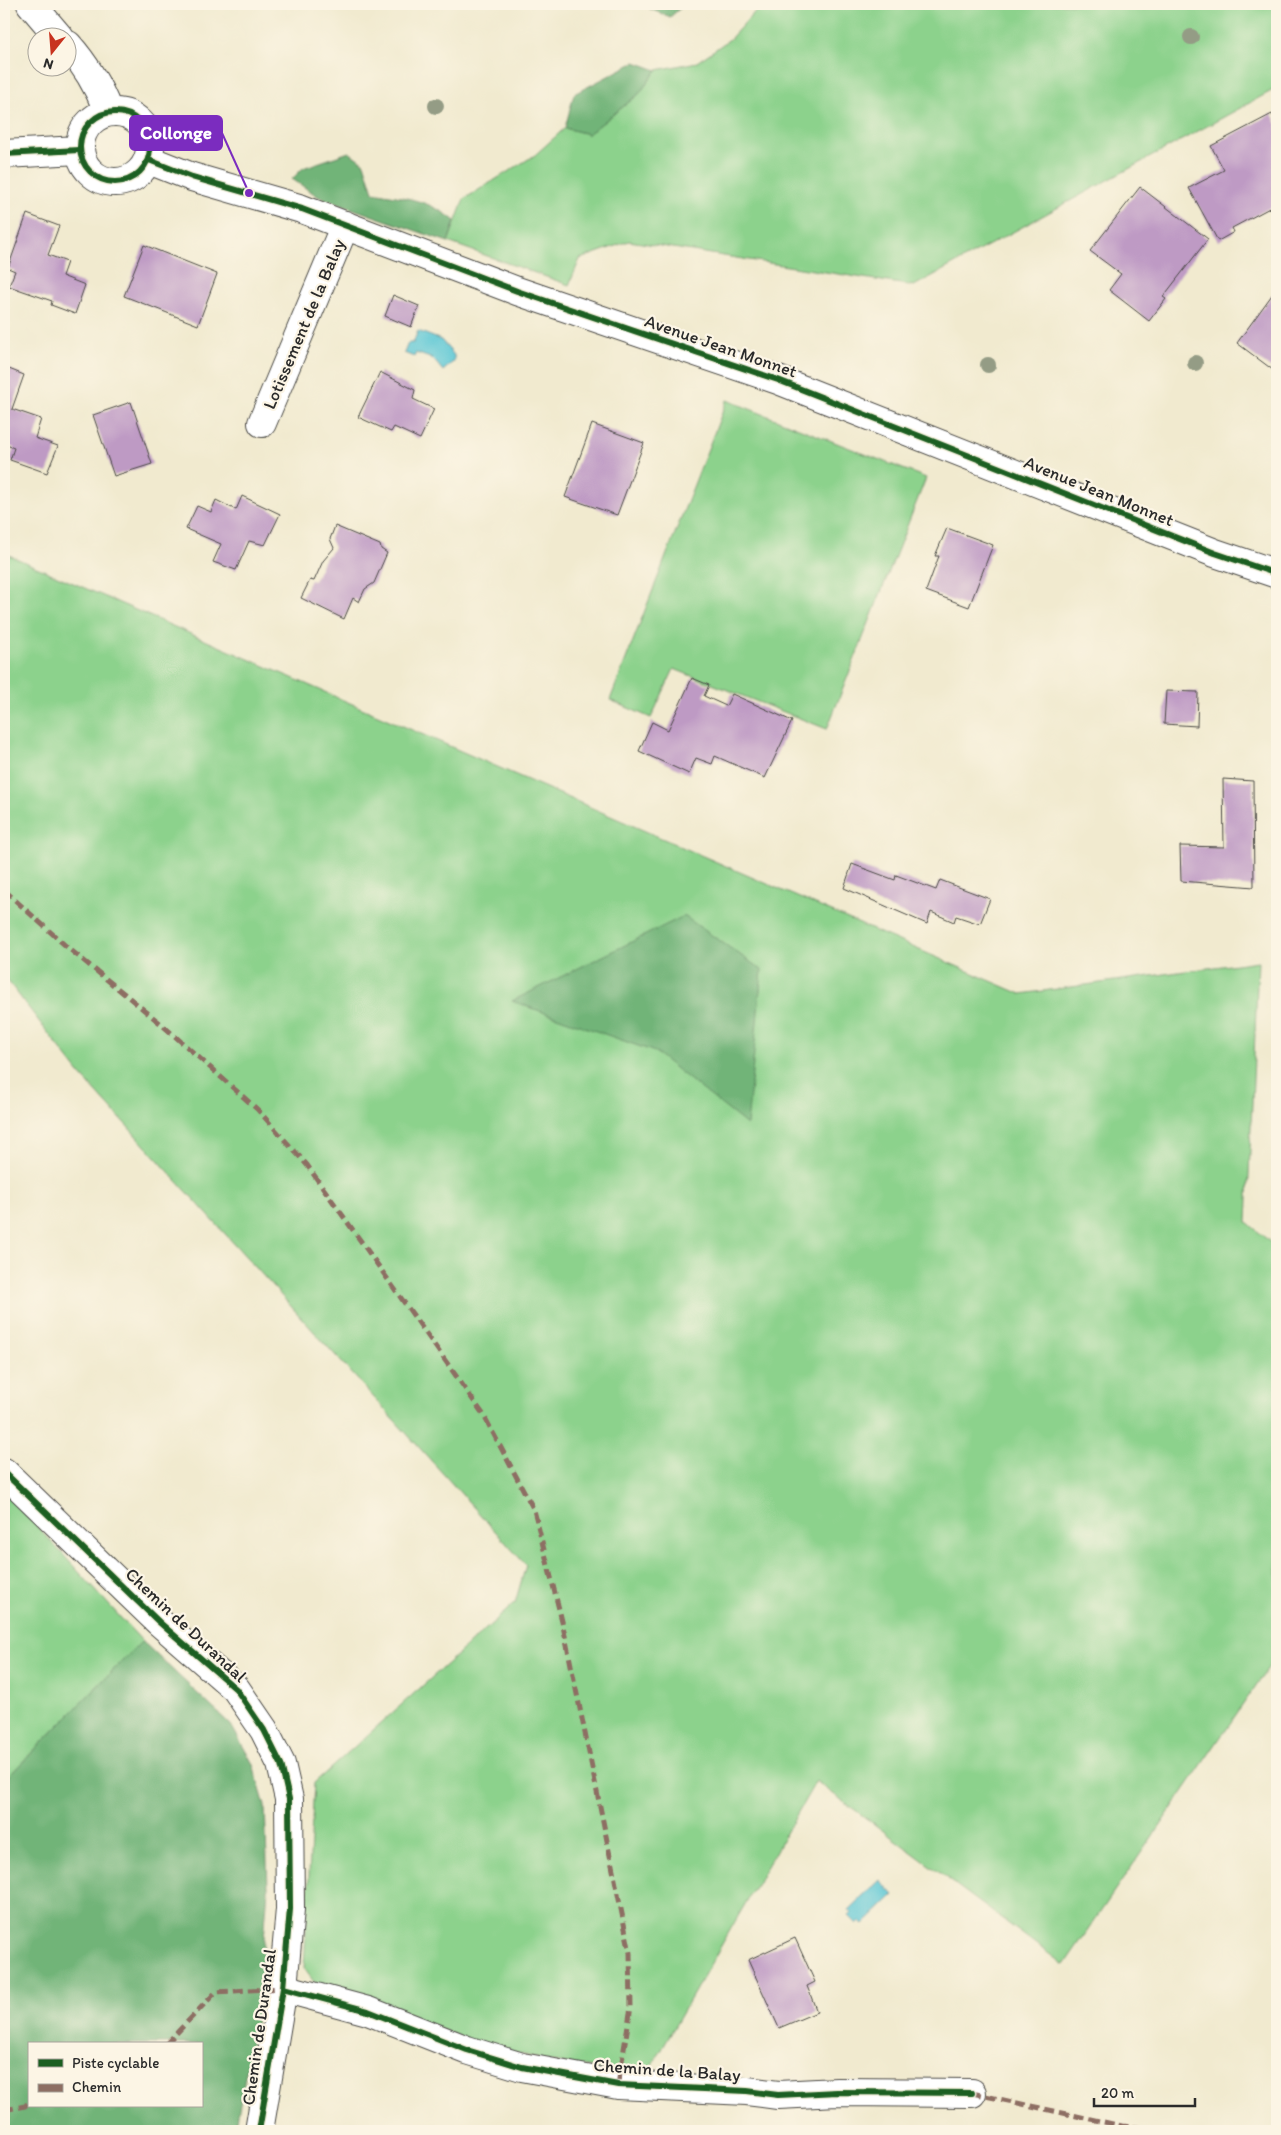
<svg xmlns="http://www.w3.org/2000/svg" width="1281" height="2135" viewBox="0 0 1281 2135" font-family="Itim,sans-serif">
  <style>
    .green { fill: #8cd28c; stroke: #5c7e5c }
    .forest { fill: #71b478; stroke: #4e7052; fill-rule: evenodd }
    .water { fill: #5cc7d5; stroke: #447980 }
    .building { fill: #be9ac4 }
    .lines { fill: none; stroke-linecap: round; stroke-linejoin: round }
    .minor-casing { stroke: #494844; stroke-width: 30 }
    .minor { stroke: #fff; stroke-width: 28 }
    .quiet { stroke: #8d6e63; stroke-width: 5; stroke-dasharray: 10 5; stroke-linecap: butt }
    .cycleway-casing { stroke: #fcf5e5; stroke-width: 9 }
    .cycleway { stroke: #1b5e20; stroke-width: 6 }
    .tree { fill: #949c85 }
    .labels { text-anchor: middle; stroke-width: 4.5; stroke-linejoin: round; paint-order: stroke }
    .street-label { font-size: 18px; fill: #2b2b2b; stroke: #fcf5e5 }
    .leader { fill: none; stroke: #7b2cbf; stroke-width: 2 }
    .callout-dot { fill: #7b2cbf; stroke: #fcf5e5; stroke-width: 2 }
    .callout { fill: #7b2cbf; stroke: #7b2cbf; stroke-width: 2 }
    .callout-label { font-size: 19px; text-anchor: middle; font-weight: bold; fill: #fff }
  </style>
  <rect width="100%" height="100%" fill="#fcf5e5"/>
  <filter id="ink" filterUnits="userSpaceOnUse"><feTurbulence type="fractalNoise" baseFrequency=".02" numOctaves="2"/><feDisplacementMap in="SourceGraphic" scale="10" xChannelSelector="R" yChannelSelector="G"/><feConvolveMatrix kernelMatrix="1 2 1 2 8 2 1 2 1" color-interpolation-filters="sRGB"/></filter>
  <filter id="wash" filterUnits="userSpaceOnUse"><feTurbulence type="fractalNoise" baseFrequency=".0096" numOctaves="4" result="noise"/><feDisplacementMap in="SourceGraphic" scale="20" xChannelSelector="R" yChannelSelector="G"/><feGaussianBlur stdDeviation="1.12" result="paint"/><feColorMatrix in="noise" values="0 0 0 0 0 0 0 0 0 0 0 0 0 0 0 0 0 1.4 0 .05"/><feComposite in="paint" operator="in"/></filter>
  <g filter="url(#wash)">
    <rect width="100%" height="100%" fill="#f1eacf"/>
    <g class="green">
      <polygon points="762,4 1277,4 1277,88 914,286 629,241 580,259 569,285 448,242 464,199 535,155 565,128 588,134 638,95 657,70 697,62 730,39"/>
      <polygon points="727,400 926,478 827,729 674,669 651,718 610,700"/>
      <polygon points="4,553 1021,994 1258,961 1247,1222 1277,1248 1277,1655 1064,1965 816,1781 646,2076 552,2062 474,2042 314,1982 304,1968 314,1783 515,1603 526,1565 79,1073 4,976"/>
      <polygon points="4,1490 142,1641 4,1781"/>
    </g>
    <g class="forest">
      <polygon points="649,4 685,4 670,17 650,9"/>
      <polygon points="635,62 657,70 638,95 588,134 565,128 574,94"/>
      <path d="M349,152L364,163L373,192C406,198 428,199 455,221L448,242L319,197L292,179L303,168Z"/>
      <polygon points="684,916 762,970 747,1125 655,1052 512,1001"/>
      <path d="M142,1641L231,1725L253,1764L265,1806L268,1889L259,2001L235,2131H4V1781ZM29,2044H201V2106H29Z"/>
    </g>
    <g class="water">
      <polygon points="418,331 441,340 454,355 454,361 443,371 433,359 416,353 414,357 404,353 408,343 413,343"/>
      <polygon points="880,1880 894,1895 864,1924 860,1921 857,1924 849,1916 852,1913 849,1910"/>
    </g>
    <g id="blocks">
      <g class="building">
        <polygon points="1272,114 1277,124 1277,204 1232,228 1234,232 1218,241 1189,188 1224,170 1211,146"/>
        <polygon points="1140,187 1208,239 1163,297 1166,299 1149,321 1109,290 1121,274 1090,251"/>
        <polygon points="27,214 59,226 48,255 67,262 62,276 85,285 75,314 51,305 52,301 9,286 15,271 8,268"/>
        <polygon points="144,245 217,274 198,325 124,296"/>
        <polygon points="1277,288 1277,373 1237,343"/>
        <polygon points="393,295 419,306 411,327 385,316"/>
        <polygon points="4,367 24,375 12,409 41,419 35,438 58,446 47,473 10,460 14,448 4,444"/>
        <polygon points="380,372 415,390 413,399 434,409 420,439 394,427 391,432 358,417"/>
        <polygon points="131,402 152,464 114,476 93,415"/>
        <polygon points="592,424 644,443 617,515 565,497"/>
        <polygon points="242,496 280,514 265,545 249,541 236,570 213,562 221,544 186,529 197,506 211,512 216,500 236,510"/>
        <polygon points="335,526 380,545 381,549 387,553 374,583 365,589 359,602 353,598 344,619 301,598 310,580 314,581 323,561 334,548 330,539"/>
        <polygon points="947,528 993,545 969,607 926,591 939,556 935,556"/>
        <polygon points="692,678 709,685 704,696 726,706 732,694 792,721 765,778 715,756 712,764 696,758 689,774 639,751 652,722 668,730"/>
        <polygon points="1166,691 1198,692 1197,726 1164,724"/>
        <polygon points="1223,779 1253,781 1254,887 1181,881 1180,846 1224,847"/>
        <polygon points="852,864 895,880 896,875 936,890 940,880 990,899 980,924 956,916 954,922 931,912 927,924 844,888"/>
        <polygon points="795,1938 815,1982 807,1986 817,2012 779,2028 748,1960"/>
      </g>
    </g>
  </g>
  <g filter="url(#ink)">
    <use href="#blocks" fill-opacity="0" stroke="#494844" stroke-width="1"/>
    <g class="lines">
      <defs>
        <g id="minor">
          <polyline points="31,4 60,38"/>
          <path d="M68,45C85,64 99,88 108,111"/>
          <circle cx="115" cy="147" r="35"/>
          <polyline points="4,154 79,150"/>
          <polyline points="149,160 192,177 302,209 517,291 778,380 1215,553 1277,574"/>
          <polyline points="262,423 345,225"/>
          <polyline points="4,1472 159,1622 236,1689 264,1730 281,1764 289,1799 290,1909 283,1988 259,2131"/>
          <polyline points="283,1988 368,2011 467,2050 522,2067 618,2085 747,2091 778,2095 837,2092 972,2093"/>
        </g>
      </defs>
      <use href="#minor" class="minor-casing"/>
      <use href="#minor" class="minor"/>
      <g class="quiet">
        <polyline points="4,890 67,947 160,1023 258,1110 307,1165 483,1414 534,1510 562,1621 630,1953 631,2007 618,2085"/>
        <polyline points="166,2044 216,1992 283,1988"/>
        <polyline points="972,2093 1122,2126 1180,2131"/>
        <polyline points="4,2110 25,2106 29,2102"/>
      </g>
      <defs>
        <g id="cycleway">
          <circle cx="115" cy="147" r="35"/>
          <polyline points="4,154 79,150"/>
          <polyline points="149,160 192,177 302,209 517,291 778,380 1215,553 1277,574"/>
          <polyline points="4,1472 159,1622 236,1689 264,1730 281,1764 289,1799 290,1909 283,1988 259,2131"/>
          <polyline points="283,1988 368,2011 467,2050 522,2067 618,2085 747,2091 778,2095 837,2092 972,2093"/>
        </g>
      </defs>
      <use href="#cycleway" class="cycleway-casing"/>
      <use href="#cycleway" class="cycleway"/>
    </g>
    <g class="tree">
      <circle cx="1191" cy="37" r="8"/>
      <circle cx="436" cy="106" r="8"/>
      <circle cx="1195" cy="363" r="8"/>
      <circle cx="988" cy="365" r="8"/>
    </g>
  </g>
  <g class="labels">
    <g class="street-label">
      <text transform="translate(304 324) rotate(-67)" y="6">Lotissement de la Balay</text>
      <text transform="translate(721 346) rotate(19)" y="6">Avenue Jean Monnet</text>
      <text transform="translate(1099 491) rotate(22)" y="6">Avenue Jean Monnet</text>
      <text transform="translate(186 1625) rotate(43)" y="6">Chemin de Durandal</text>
      <text transform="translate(259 2027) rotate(-82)" y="6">Chemin de Durandal</text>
      <text transform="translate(667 2070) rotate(4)" y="6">Chemin de la Balay</text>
    </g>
  </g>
  <path class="leader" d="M249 193L222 133"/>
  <circle class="callout-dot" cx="249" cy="193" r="5"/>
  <rect class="callout" x="130" y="116" width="92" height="34" rx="5"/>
  <g class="callout-label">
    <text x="176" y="139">Collonge</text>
  </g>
  <rect width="1281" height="2135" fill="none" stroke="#fcf5e5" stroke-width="20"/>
  <rect x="28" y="2042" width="175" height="65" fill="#fcf5e5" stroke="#a8a49b"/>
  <rect x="38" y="2059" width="25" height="8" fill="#1b5e20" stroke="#a8a49b"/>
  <text x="72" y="2068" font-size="15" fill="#2b2b2b">Piste cyclable</text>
  <rect x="38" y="2084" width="25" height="8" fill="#8d6e63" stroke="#a8a49b"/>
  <text x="72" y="2092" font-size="15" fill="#2b2b2b">Chemin</text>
  <g transform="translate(52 52) rotate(197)"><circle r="24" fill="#fcf5e5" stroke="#a8a49b"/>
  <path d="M0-4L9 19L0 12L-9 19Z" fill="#c8321e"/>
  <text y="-8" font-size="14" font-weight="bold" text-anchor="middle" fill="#2b2b2b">N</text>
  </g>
  <path d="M1094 2098v8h101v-8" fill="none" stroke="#2b2b2b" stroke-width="2.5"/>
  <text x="1101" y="2098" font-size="15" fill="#2b2b2b" stroke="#fcf5e5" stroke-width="4" paint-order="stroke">20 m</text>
</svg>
